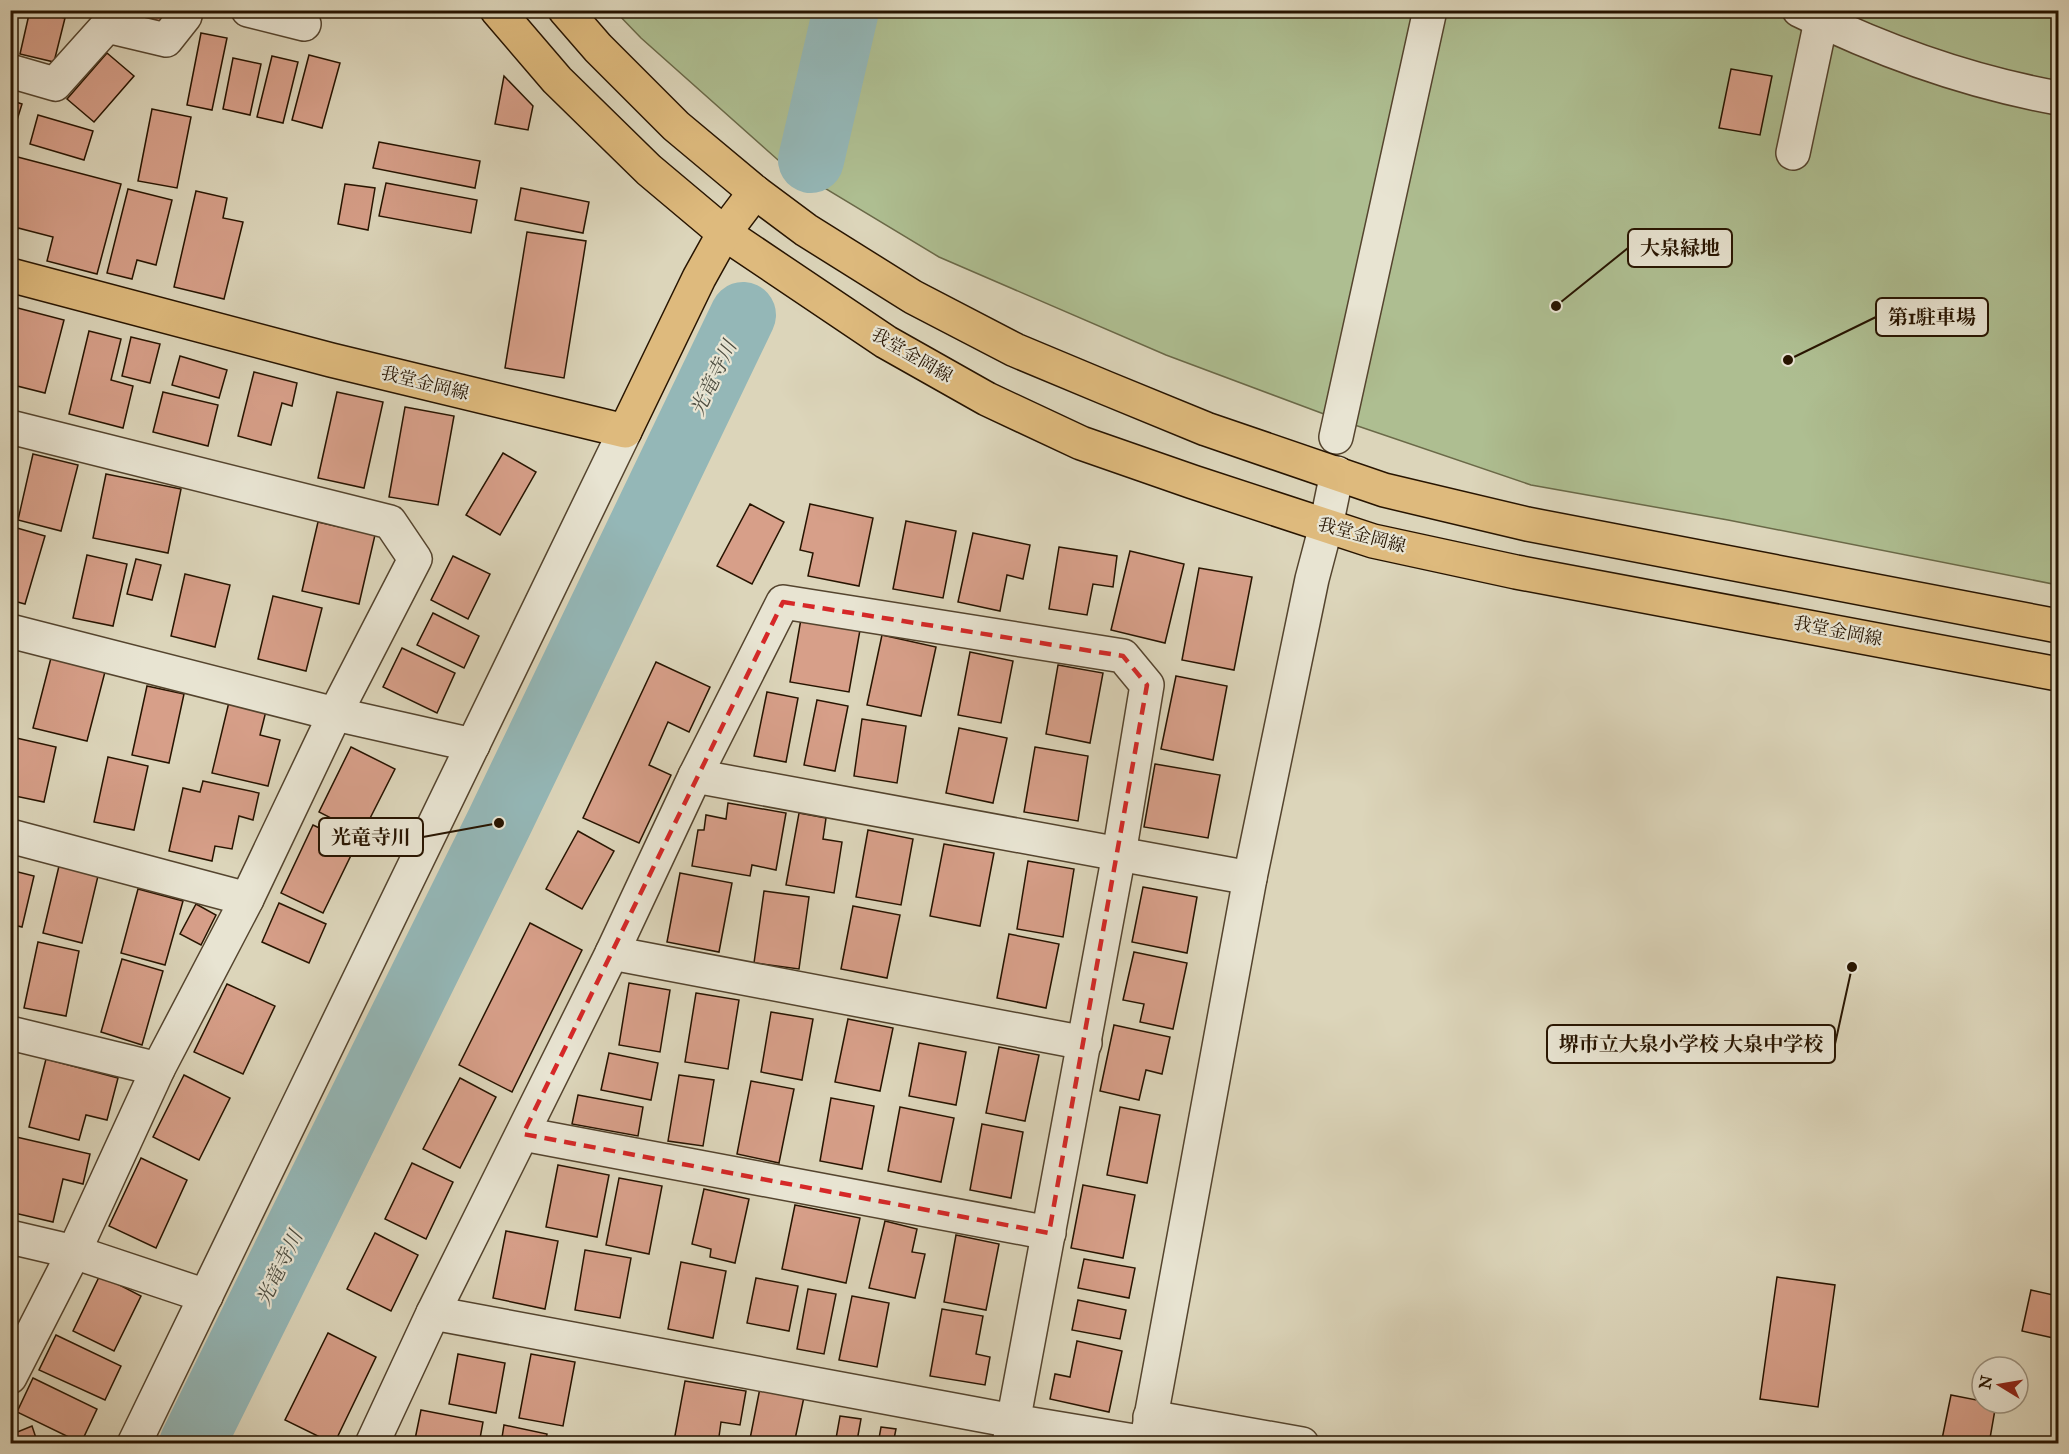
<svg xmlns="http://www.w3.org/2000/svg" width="2069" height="1454" viewBox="0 0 2069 1454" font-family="'IM FELL Great Primer','Noto Serif JP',serif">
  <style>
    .green { fill: #aebe91; stroke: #6a6948; stroke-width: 1.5 }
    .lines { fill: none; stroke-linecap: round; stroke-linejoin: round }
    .river { stroke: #94b7b7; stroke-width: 66 }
    .building { fill: #d79f89; stroke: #271400; stroke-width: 1.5 }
    .minor-casing { stroke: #54442e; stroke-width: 36 }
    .major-casing { stroke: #271400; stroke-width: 36 }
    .minor { stroke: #e8e4d2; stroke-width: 33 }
    .major { stroke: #deba7d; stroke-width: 33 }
    .marked { fill: none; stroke: #d62828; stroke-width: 4.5; stroke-dasharray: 12 8; stroke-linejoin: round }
    .labels { text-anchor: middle; stroke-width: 4.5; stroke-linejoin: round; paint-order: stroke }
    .street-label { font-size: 18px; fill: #271400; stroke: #e8e4d2 }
    .water-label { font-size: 20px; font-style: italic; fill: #4d4d40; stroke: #e8e4d2 }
    .leader { fill: none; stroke: #271400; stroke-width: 2 }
    .callout-dot { fill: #271400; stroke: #e8e4d2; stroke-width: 2 }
    .callout { fill: #e8e4d2; stroke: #271400; stroke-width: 2 }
    .callout-label { font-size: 20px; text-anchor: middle; font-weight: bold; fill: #271400 }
  </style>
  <rect width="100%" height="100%" fill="#dcd5ba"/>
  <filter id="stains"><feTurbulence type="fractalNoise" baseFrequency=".00333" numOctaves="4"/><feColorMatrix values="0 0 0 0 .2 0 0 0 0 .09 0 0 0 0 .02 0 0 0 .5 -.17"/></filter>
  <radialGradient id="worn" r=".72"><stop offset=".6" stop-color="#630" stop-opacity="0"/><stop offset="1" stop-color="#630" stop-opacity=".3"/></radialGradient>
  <polygon class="green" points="615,11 2058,11 2058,585 1728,520 1531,485 1340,420 1166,355 939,257 778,160 641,38"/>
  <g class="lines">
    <g class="river">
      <polyline points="811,160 846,10"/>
      <polyline points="192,1444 499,823 743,315"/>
    </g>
  </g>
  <g class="building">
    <polygon points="30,10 65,18 54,62 20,54"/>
    <polygon points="113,10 166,10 163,22"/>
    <polygon points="347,10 364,10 363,15"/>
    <polygon points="201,33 227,38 212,110 187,105"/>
    <polygon points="107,53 134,76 94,122 67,99"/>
    <polygon points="309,55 340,63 322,128 292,120"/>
    <polygon points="272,56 298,62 283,123 257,117"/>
    <polygon points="233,58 261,64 250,115 223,109"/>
    <polygon points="1731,69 1772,76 1760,135 1719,128"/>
    <polygon points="504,76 533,106 528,130 495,124"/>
    <polygon points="10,100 22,104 12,136 10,136"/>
    <polygon points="152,109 191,117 177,188 138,181"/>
    <polygon points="38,115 93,131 84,160 30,144"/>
    <polygon points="379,142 480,161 475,188 373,168"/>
    <polygon points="10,155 121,184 97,274 47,261 53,237 18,228 10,254"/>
    <polygon points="386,183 477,200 471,233 379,216"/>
    <polygon points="345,184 375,188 368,230 338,224"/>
    <polygon points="521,188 589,202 583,233 515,220"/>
    <polygon points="128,189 172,200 156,265 137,260 132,279 107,273"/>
    <polygon points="196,191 227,198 223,218 243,222 224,299 174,287"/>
    <polygon points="527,232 586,241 564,378 505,368"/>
    <polygon points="10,306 64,320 45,393 17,386 14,400 10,399"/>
    <polygon points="89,331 121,339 111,380 133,386 123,428 69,414"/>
    <polygon points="131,337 160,344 150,383 122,376"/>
    <polygon points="180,356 227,370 219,398 172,385"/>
    <polygon points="254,372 297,383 292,406 282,403 271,445 238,436"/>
    <polygon points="163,392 218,405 208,446 153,432"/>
    <polygon points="337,392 383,402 364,488 318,478"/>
    <polygon points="405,407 454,416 438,505 389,497"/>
    <polygon points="503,453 536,472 500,535 466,515"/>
    <polygon points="33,454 78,465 61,531 18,520"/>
    <polygon points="106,474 181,489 168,553 93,538"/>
    <polygon points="750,504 784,522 752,584 717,566"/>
    <polygon points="810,504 873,518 859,586 808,576 813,553 800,550"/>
    <polygon points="906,521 956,531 943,598 893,589"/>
    <polygon points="318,522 375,535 359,604 302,591"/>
    <polygon points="10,526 45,536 25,604 10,600"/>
    <polygon points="973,533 1030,545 1023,579 1007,575 1000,611 958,602"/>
    <polygon points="1059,547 1117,556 1113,587 1093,584 1087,615 1049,609"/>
    <polygon points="1130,551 1184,564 1165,643 1111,630"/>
    <polygon points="87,555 127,564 113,626 73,618"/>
    <polygon points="453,556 490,574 468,619 431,600"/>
    <polygon points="136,559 161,565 152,600 127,594"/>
    <polygon points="1199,568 1252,577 1234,670 1182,660"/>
    <polygon points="185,574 230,585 215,647 171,636"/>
    <polygon points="273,596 322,608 306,671 258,659"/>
    <polygon points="433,613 479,636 464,668 417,645"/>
    <polygon points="801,619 860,630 849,692 790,682"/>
    <polygon points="882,635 936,647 921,716 867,705"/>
    <polygon points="402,648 455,673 437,713 383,687"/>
    <polygon points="970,652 1013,661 1001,723 958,715"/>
    <polygon points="52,654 106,668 87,741 33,728"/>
    <polygon points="656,662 710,687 689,732 668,722 649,765 671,775 639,843 583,818"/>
    <polygon points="1058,665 1103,673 1090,743 1046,734"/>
    <polygon points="1176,676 1227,686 1213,760 1161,749"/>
    <polygon points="147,686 184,694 169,763 132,755"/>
    <polygon points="767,692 798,698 786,762 754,756"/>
    <polygon points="817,700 848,706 835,771 804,765"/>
    <polygon points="229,702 266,711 260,735 280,740 268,786 212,773"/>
    <polygon points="862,719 906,726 897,783 854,776"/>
    <polygon points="959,728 1007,738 993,803 946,793"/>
    <polygon points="12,737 56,747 44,802 10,795"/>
    <polygon points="351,747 395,769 362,834 319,812"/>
    <polygon points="1035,747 1088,756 1078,821 1024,812"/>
    <polygon points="108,757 148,766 134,830 94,822"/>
    <polygon points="1155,764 1220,775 1208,838 1144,827"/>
    <polygon points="203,781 259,793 253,820 239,816 232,849 215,846 212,861 169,851 183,788 200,792"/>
    <polygon points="728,803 786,813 776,870 752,865 750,876 692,866 698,830 704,830 706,815 726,819"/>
    <polygon points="799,813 826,818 823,839 842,842 834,893 786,885"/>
    <polygon points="313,825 356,845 323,913 281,893"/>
    <polygon points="868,830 913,839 901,905 856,897"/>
    <polygon points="578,831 614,851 582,909 546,889"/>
    <polygon points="944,844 994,853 980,926 930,916"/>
    <polygon points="1028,861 1074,869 1063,937 1017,929"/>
    <polygon points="59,866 98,876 82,943 43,933"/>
    <polygon points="10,870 34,876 22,927 10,924"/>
    <polygon points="680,873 732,883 719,952 667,942"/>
    <polygon points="1143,887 1197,897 1187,953 1132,942"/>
    <polygon points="138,889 183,901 165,965 121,953"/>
    <polygon points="764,891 809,897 799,969 754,963"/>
    <polygon points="279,903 326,924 309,963 262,942"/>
    <polygon points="196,904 216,915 201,945 180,934"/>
    <polygon points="853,906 900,915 887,978 841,969"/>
    <polygon points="530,923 582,950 512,1092 459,1065"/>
    <polygon points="1009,934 1059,944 1046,1008 997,998"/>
    <polygon points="38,942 79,951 66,1016 24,1008"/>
    <polygon points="1134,952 1187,963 1173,1029 1140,1022 1144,1004 1123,1000"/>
    <polygon points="122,959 163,971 142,1045 101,1032"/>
    <polygon points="629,983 670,990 660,1052 619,1045"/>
    <polygon points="227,984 275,1006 243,1074 194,1052"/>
    <polygon points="696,993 739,1000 728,1069 685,1062"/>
    <polygon points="771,1012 813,1019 802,1080 761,1072"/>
    <polygon points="848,1019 893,1028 880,1091 835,1082"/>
    <polygon points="1114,1025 1170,1037 1162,1074 1146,1070 1139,1100 1100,1091"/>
    <polygon points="919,1043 966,1052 956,1105 909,1096"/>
    <polygon points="999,1047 1039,1055 1025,1121 986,1113"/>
    <polygon points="609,1053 658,1063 651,1100 601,1090"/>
    <polygon points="46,1059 118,1078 107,1120 86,1115 79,1140 29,1127"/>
    <polygon points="184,1075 230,1098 199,1160 153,1137"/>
    <polygon points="679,1075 714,1080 703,1146 668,1141"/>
    <polygon points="460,1078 496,1097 460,1168 423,1149"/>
    <polygon points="751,1081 794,1089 779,1163 737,1154"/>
    <polygon points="578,1095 643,1107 638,1136 572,1124"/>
    <polygon points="831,1098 874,1106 862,1169 820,1161"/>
    <polygon points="900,1107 954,1118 941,1182 888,1171"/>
    <polygon points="1120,1107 1160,1115 1147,1183 1107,1175"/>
    <polygon points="982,1124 1023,1132 1011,1198 970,1190"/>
    <polygon points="12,1136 90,1154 83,1184 63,1179 53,1222 10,1212"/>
    <polygon points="141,1158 187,1180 156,1248 109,1226"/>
    <polygon points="412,1163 453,1182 426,1239 385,1219"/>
    <polygon points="558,1165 609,1175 597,1237 546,1227"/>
    <polygon points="619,1178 662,1186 649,1254 606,1245"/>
    <polygon points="1083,1185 1135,1195 1123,1258 1071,1248"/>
    <polygon points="704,1189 749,1199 735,1263 710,1257 711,1249 692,1244"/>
    <polygon points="795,1205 860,1218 846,1283 782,1269"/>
    <polygon points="885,1221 917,1229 912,1252 925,1254 915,1298 869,1288"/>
    <polygon points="506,1231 558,1241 545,1309 493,1298"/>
    <polygon points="375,1233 418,1255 391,1311 347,1289"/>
    <polygon points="956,1235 999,1244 986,1310 944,1302"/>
    <polygon points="585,1250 631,1258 620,1318 575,1310"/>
    <polygon points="1084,1259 1135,1268 1129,1298 1078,1288"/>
    <polygon points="681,1262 726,1271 713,1338 668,1329"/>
    <polygon points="100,1275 141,1296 114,1351 73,1331"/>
    <polygon points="1777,1277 1835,1285 1818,1407 1760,1399"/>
    <polygon points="756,1278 798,1286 789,1331 747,1323"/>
    <polygon points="808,1289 836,1294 824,1354 797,1349"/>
    <polygon points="2031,1290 2058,1296 2058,1339 2022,1331"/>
    <polygon points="852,1296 889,1303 877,1367 839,1360"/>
    <polygon points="1078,1300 1126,1310 1120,1339 1072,1330"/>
    <polygon points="942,1309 983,1316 976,1354 990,1357 985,1385 930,1376"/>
    <polygon points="328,1333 376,1357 334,1444 285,1420"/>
    <polygon points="56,1335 121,1366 105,1400 39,1370"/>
    <polygon points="1077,1341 1122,1351 1109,1412 1050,1399 1055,1374 1070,1377"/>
    <polygon points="458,1354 505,1363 496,1413 449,1404"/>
    <polygon points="531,1354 575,1362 563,1426 519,1418"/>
    <polygon points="33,1378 97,1409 81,1443 17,1412"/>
    <polygon points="685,1381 746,1391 740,1425 721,1422 718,1444 689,1444 674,1441"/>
    <polygon points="760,1388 804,1397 794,1444 749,1444"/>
    <polygon points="1951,1395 1982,1401 1982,1403 1996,1404 1989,1444 1941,1444"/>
    <polygon points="421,1410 483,1422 479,1444 414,1444"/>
    <polygon points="840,1416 861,1419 857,1441 870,1444 835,1444"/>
    <polygon points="504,1425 547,1434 545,1444 501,1444"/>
    <polygon points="32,1426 38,1444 10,1444 10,1435"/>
    <polygon points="881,1427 896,1429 893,1444 878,1444"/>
    <polygon points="578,1439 601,1444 578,1444"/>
  </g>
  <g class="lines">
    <defs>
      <g id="minor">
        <polyline points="248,10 304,24"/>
        <path d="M1799,10C1880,50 1970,82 2058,98"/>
        <polyline points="10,71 55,84 107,26 166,40 185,16 186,10"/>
        <polyline points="1793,153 1821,21"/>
        <polyline points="10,427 390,522 415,559 335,714 247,899 158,1069 74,1252 10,1377"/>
        <polyline points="1336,437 1430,10"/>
        <polyline points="10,631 335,714 473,745"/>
        <polyline points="695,776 1119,854 1009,1444"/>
        <polyline points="10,836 247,899"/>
        <polyline points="612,953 1085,1043"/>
        <polyline points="10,1033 158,1069"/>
        <polyline points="523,1134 1049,1233"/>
        <polyline points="10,1237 74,1252 206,1296"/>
        <polyline points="433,1313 1013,1421 1146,1443"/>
        <polyline points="1150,1417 1302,1444"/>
        <polyline points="134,1444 625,431"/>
        <polyline points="372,1444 433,1313 612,953 695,776 783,602 1123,656 1147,685 1119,854 1250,878"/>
        <polyline points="1146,1444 1250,878 1312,579 1326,526 1337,473"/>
      </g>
      <g id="major">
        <polyline points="497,10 557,80 649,170 724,233 886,342 987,399 1081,443 1193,482 1373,541 1516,572 2058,674"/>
        <polyline points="565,10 598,48 676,126 755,192 806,230 913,297 1015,350 1106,388 1206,429 1384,490 1527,524 2058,626"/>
        <polyline points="10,275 331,360 625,431 699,278 724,233 755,192"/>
      </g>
    </defs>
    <use href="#minor" class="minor-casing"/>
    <use href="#major" class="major-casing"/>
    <use href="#minor" class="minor"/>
    <use href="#major" class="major"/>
  </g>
  <path class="marked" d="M783,602L1123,656L1147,685L1049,1233L523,1134Z"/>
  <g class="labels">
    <g class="street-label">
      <text transform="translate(912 355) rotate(30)" y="6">我堂金岡線</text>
      <text transform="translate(425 383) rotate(14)" y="6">我堂金岡線</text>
      <text transform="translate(1362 535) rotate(15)" y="6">我堂金岡線</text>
      <text transform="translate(1838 631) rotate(11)" y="6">我堂金岡線</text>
    </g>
    <g class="water-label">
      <text transform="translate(713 378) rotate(-64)" y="7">光竜寺川</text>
      <text transform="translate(279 1268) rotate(-64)" y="7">光竜寺川</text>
    </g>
  </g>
  <path class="leader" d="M1556 306L1628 248M1788 360L1876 317M499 823L423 837M1852 967L1835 1044"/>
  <g class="callout-dot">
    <circle cx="1556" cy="306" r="6"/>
    <circle cx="1788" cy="360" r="6"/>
    <circle cx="499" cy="823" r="6"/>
    <circle cx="1852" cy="967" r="6"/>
  </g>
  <g class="callout">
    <rect x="1628" y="229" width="104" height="38" rx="6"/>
    <rect x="1876" y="298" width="112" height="38" rx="6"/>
    <rect x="319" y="818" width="104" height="38" rx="6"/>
    <rect x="1547" y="1025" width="288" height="38" rx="6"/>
  </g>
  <g class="callout-label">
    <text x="1680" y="255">大泉緑地</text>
    <text x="1932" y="324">第1駐車場</text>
    <text x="371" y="844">光竜寺川</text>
    <text x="1691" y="1051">堺市立大泉小学校 大泉中学校</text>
  </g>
  <rect width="2069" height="1454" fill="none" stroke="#dcd5ba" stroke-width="36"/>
  <rect x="12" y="12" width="2045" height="1430" fill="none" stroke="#271400" stroke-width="3"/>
  <rect x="18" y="18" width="2033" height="1418" fill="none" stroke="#271400" stroke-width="1.5"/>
  <g transform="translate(2000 1385) rotate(281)"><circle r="28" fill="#e8e4d2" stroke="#9b917e" stroke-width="1.5"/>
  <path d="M0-4.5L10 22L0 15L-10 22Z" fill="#8f2418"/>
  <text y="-9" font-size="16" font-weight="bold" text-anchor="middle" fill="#271400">N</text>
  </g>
  <rect width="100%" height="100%" filter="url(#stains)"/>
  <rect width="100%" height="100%" fill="url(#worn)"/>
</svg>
